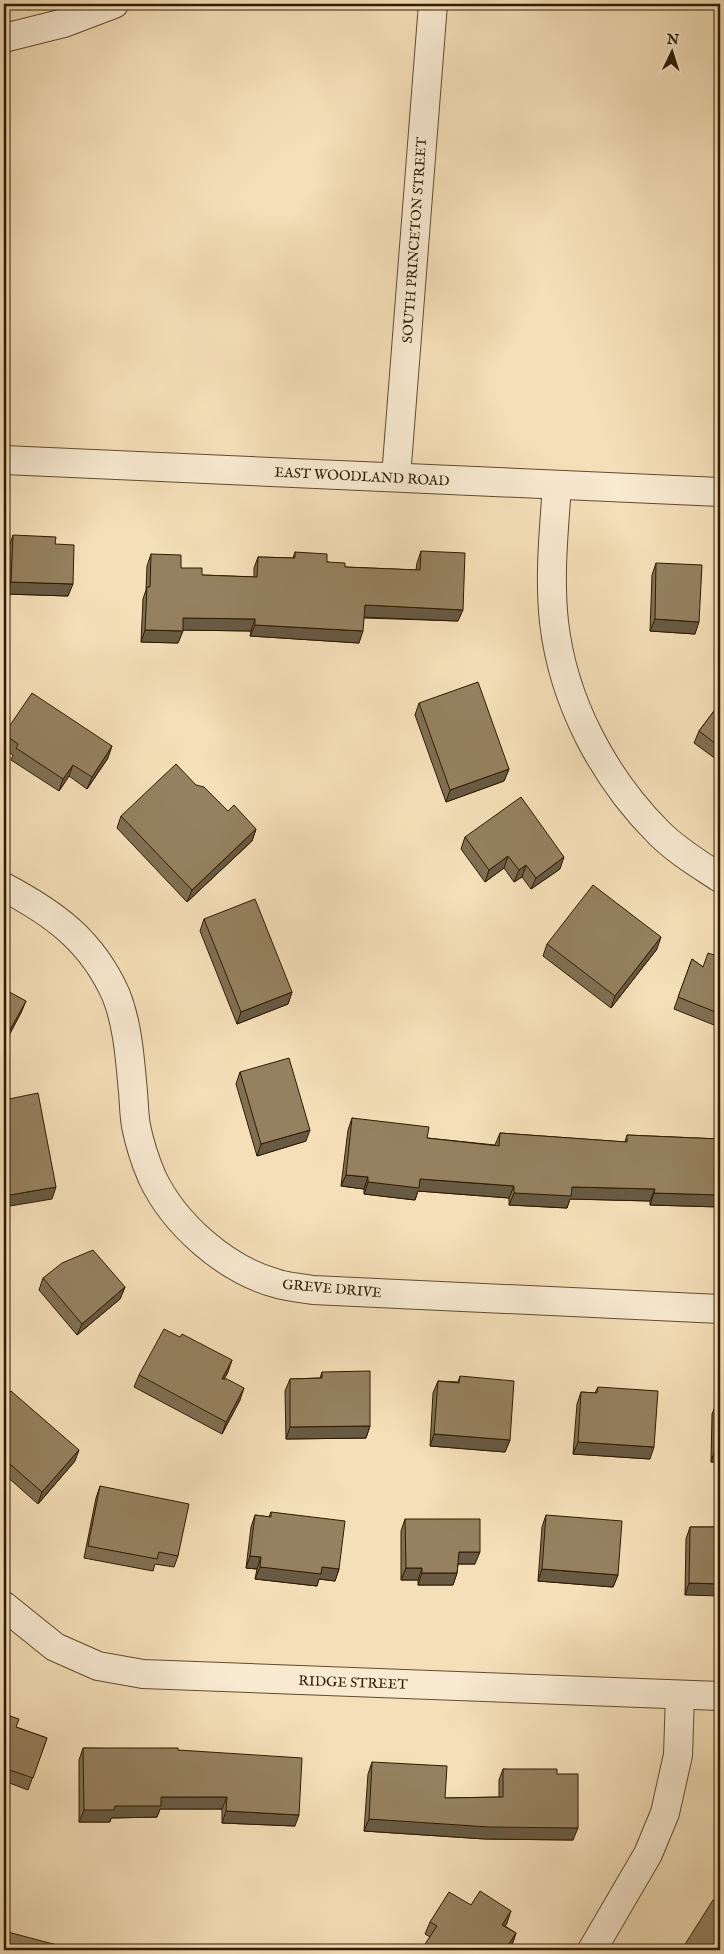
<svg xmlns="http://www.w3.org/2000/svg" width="724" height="1954" viewBox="0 0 724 1954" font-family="'IM FELL English',serif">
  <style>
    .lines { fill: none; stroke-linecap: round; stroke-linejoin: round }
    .street-casing { stroke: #604c2e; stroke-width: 30 }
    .street { stroke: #f8ead1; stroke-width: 28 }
    .wall { fill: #806f53; stroke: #2e1b00 }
    .shaded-wall { fill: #685a43; stroke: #2e1b00 }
    .building { fill: #958160; stroke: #2e1b00 }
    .labels { text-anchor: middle; stroke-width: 5; stroke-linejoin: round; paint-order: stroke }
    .street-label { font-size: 14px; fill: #2e1b00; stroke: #f8ead1 }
  </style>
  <rect width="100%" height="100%" fill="#f4dfb8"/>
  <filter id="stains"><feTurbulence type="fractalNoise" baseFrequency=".004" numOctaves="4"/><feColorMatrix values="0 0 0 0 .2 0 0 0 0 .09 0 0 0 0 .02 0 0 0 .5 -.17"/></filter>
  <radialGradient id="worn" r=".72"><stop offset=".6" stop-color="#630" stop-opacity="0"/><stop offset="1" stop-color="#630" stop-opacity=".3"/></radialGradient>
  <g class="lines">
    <defs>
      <g id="street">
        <polyline points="4,38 64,23 114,4"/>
        <polyline points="4,460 720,492"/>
        <polyline points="396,477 433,4"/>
        <path d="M557,485C554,530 549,576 554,622C563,701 603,777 659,833C677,851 699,864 720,878"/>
        <path d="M4,887C55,914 92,941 116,995C128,1025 130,1060 133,1092C134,1103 134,1115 136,1126C139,1141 146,1163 152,1177C174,1224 225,1269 275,1283C287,1287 300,1288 313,1290L720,1309"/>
        <polyline points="4,1606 55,1647 98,1666 143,1674 720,1696"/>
        <polyline points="592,1950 648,1854 665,1813 678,1755 680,1695"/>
      </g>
    </defs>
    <use href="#street" class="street-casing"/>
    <use href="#street" class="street"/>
  </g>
  <g class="wall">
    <polygon points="13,535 68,596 6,594 9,547"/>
    <polygon points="421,551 458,621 364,618 359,643 250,636 251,631 183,630 178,643 141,642 143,599 146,590 147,566 151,554 181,568 202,575 254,577 254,568 258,557 293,558 295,552 345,567 416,570 417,563"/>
    <polygon points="656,563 695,634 650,631 652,575"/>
    <polygon points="419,703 509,769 504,781 446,802 415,715"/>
    <polygon points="720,703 720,762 694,743 699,731"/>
    <polygon points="4,734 108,758 87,789 69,776 59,791 11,760 13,755 4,749"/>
    <polygon points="196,785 228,811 256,829 252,841 187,902 117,828 121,816"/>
    <polygon points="465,837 560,869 531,889 522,877 514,882 504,868 485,882 461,849"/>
    <polygon points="204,919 292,992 288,1004 237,1024 200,931"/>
    <polygon points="547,944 657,949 611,1008 543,956"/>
    <polygon points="720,957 720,1025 715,1022 714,1025 674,1009 692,959 703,967"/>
    <polygon points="240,1072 306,1141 257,1156 236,1084"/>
    <polygon points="352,1118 427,1138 495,1145 500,1133 625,1142 627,1135 720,1139 720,1207 650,1205 650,1201 570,1199 567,1208 509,1205 509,1198 418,1191 415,1200 364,1194 364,1189 341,1186 348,1130"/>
    <polygon points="43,1278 125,1287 120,1299 77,1335 39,1290"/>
    <polygon points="228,1372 224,1379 240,1400 222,1434 134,1387 139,1375"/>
    <polygon points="322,1372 370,1426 366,1438 286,1439 285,1391 290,1379 320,1378"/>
    <polygon points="460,1376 510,1440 505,1452 430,1446 433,1393 438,1381 458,1382"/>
    <polygon points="598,1387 650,1459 573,1454 577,1404 581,1392 595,1393"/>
    <polygon points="4,1398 75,1461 38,1504 4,1474"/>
    <polygon points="717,1402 720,1402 720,1462 711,1462 712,1414"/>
    <polygon points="100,1486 178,1556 174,1567 155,1564 153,1571 84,1558 96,1498"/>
    <polygon points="271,1512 339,1569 335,1581 319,1579 317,1586 255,1579 257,1569 246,1568 251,1527 255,1515 269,1517"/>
    <polygon points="546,1515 618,1575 613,1587 538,1581 542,1527"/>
    <polygon points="405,1519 475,1564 458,1564 457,1573 453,1585 418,1585 418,1580 401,1580 401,1531"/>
    <polygon points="690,1527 720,1527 685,1595 686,1539"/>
    <polygon points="4,1714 16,1727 47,1738 28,1790 4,1781"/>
    <polygon points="83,1748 178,1750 295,1826 222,1823 222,1809 160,1809 157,1817 111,1818 110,1822 79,1822 79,1760"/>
    <polygon points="372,1762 445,1798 499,1797 499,1780 503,1769 557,1774 573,1840 485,1839 364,1831 368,1774"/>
    <polygon points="471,1905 507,1923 505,1926 516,1933 512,1945 430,1937 425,1934 430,1922"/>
  </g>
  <g class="shaded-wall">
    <polygon points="11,582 73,584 68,596 6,594"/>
    <polygon points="365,605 463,610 458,621 361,617"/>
    <polygon points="183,618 255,619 251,631 179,630"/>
    <polygon points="655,619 699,622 695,634 650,631"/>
    <polygon points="255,625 363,631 359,643 250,636"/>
    <polygon points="145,630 183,631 178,643 141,642"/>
    <polygon points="112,746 108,758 87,789 92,777"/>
    <polygon points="73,765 69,776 59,791 63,779"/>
    <polygon points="509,769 504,781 446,802 450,790"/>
    <polygon points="256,829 252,841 187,902 192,890"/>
    <polygon points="508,856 504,868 485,882 489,870"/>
    <polygon points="564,857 560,869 531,889 536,878"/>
    <polygon points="526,865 522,877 514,882 519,870"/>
    <polygon points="661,937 657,949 611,1008 615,996"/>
    <polygon points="292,992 288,1004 237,1024 241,1012"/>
    <polygon points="26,1001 21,1013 4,1045 4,1041"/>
    <polygon points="310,1130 306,1141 257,1156 261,1144"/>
    <polygon points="346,1175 368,1177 364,1189 341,1186"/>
    <polygon points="420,1179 514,1186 509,1198 418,1191 415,1200 364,1194 368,1182"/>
    <polygon points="56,1187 52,1199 4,1207 4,1196"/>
    <polygon points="572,1187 655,1189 650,1201 570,1199 567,1208 509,1205 514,1193"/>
    <polygon points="654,1193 720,1195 720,1207 650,1205"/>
    <polygon points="125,1287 120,1299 77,1335 82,1324"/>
    <polygon points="232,1360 228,1372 218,1391 222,1379"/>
    <polygon points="244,1388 240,1400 222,1434 226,1422"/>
    <polygon points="370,1426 366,1438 286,1439 290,1427"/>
    <polygon points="434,1434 510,1440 505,1452 430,1446"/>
    <polygon points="578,1442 654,1447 650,1459 573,1454"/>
    <polygon points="79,1450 75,1461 38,1504 42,1492"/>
    <polygon points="715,1450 720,1450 720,1462 711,1462"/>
    <polygon points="459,1552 480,1552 475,1564 454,1564"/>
    <polygon points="250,1556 261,1557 257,1569 246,1568"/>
    <polygon points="260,1567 322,1567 339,1569 335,1581 319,1579 317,1586 255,1579"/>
    <polygon points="406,1568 422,1568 418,1580 401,1580"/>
    <polygon points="542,1569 618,1575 613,1587 538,1581"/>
    <polygon points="422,1573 457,1573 453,1585 418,1585"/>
    <polygon points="689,1583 720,1584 720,1596 685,1595"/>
    <polygon points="161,1797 227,1797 222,1809 160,1809 157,1817 111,1818 110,1822 79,1822 84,1810 115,1806"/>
    <polygon points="226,1811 299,1815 295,1826 222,1823"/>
    <polygon points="369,1819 578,1828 573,1840 485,1839 364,1831"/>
    <polygon points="511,1911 507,1923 498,1937 502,1925"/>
    <polygon points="516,1933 512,1945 509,1950 505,1950"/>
  </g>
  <g class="building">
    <polygon points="13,535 56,537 55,544 74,545 73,584 11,582"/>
    <polygon points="421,551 465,553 463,610 365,605 363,631 255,625 255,619 183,618 183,631 145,630 147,587 150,587 151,554 181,555 181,568 202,568 202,575 257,577 258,557 295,558 295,552 327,554 327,562 345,563 345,567 420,570"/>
    <polygon points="656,563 702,565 699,622 655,619"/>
    <polygon points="478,682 509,769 450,790 419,703"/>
    <polygon points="32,693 112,746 92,777 73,765 63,779 16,748 18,744 4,734"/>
    <polygon points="720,703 720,747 699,731"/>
    <polygon points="176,764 196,785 204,787 228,811 234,805 256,829 192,890 121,816"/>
    <polygon points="521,797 564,857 536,878 526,865 519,870 508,856 489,870 465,837"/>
    <polygon points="593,885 661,937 615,996 547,944"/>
    <polygon points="255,899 292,992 241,1012 204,919"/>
    <polygon points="708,953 720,957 720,1011 719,1010 718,1013 678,997 692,959 703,967"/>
    <polygon points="4,989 26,1001 4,1041"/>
    <polygon points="289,1058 310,1130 261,1144 240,1072"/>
    <polygon points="38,1093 56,1187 4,1196 4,1100"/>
    <polygon points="352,1118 429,1127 427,1138 499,1146 500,1133 627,1142 627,1135 720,1139 720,1195 654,1193 655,1189 572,1187 571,1196 514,1193 514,1186 420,1179 419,1188 368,1182 368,1177 346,1175"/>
    <polygon points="93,1250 125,1287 82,1324 43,1278 62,1263"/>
    <polygon points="164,1329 180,1337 182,1334 232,1360 222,1379 227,1379 244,1388 226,1422 139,1375"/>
    <polygon points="370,1371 370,1426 290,1427 290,1379 322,1378 322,1372"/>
    <polygon points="460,1376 514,1381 510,1440 434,1434 438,1381 459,1383"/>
    <polygon points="598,1387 658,1391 654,1447 578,1442 581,1392 597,1393"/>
    <polygon points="11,1391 79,1450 42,1492 4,1459 4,1398"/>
    <polygon points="717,1402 720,1402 720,1450 715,1450"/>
    <polygon points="100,1486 189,1504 178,1556 159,1552 157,1559 88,1546"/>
    <polygon points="271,1512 345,1521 339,1569 322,1567 321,1574 260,1567 261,1557 250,1556 255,1515 271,1517"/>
    <polygon points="546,1515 622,1521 618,1575 542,1569"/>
    <polygon points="405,1519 480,1519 480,1552 459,1552 457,1573 422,1573 422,1568 406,1568"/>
    <polygon points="690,1527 720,1527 720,1584 689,1583"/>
    <polygon points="4,1714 19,1719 16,1727 47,1738 33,1778 4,1768 4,1770"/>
    <polygon points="83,1748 178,1748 178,1750 302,1758 299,1815 226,1811 227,1797 161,1797 161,1806 115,1806 114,1810 84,1810"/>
    <polygon points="372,1762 447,1766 445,1798 503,1797 503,1769 557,1769 557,1774 578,1774 578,1828 489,1827 369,1819"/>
    <polygon points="480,1891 511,1911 502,1925 516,1933 505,1950 421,1950 437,1926 430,1922 449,1892 471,1905"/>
    <polygon points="713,1900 720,1905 720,1950 684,1950 682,1949"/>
    <polygon points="4,1931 76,1950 4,1950"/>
  </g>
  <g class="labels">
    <g class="street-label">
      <text transform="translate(414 240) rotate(-86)" y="5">SOUTH PRINCETON STREET</text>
      <text transform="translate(362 476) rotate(3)" y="5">EAST WOODLAND ROAD</text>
      <text transform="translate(332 1288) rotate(5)" y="5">GREVE DRIVE</text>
      <text transform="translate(353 1682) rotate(2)" y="5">RIDGE STREET</text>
    </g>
  </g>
  <rect width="724" height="1954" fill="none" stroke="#f4dfb8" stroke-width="20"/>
  <rect x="5" y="5" width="714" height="1944" fill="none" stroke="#2e1b00" stroke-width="2.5"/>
  <rect x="10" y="10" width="704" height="1934" fill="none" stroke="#2e1b00"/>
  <g transform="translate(672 52) rotate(4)" stroke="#f8ead1" stroke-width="4" paint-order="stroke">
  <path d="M0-4L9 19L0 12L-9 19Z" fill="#2e1b00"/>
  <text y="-8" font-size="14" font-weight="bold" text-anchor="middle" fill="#2e1b00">N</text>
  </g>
  <rect width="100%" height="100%" filter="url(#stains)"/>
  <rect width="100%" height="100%" fill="url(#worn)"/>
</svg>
